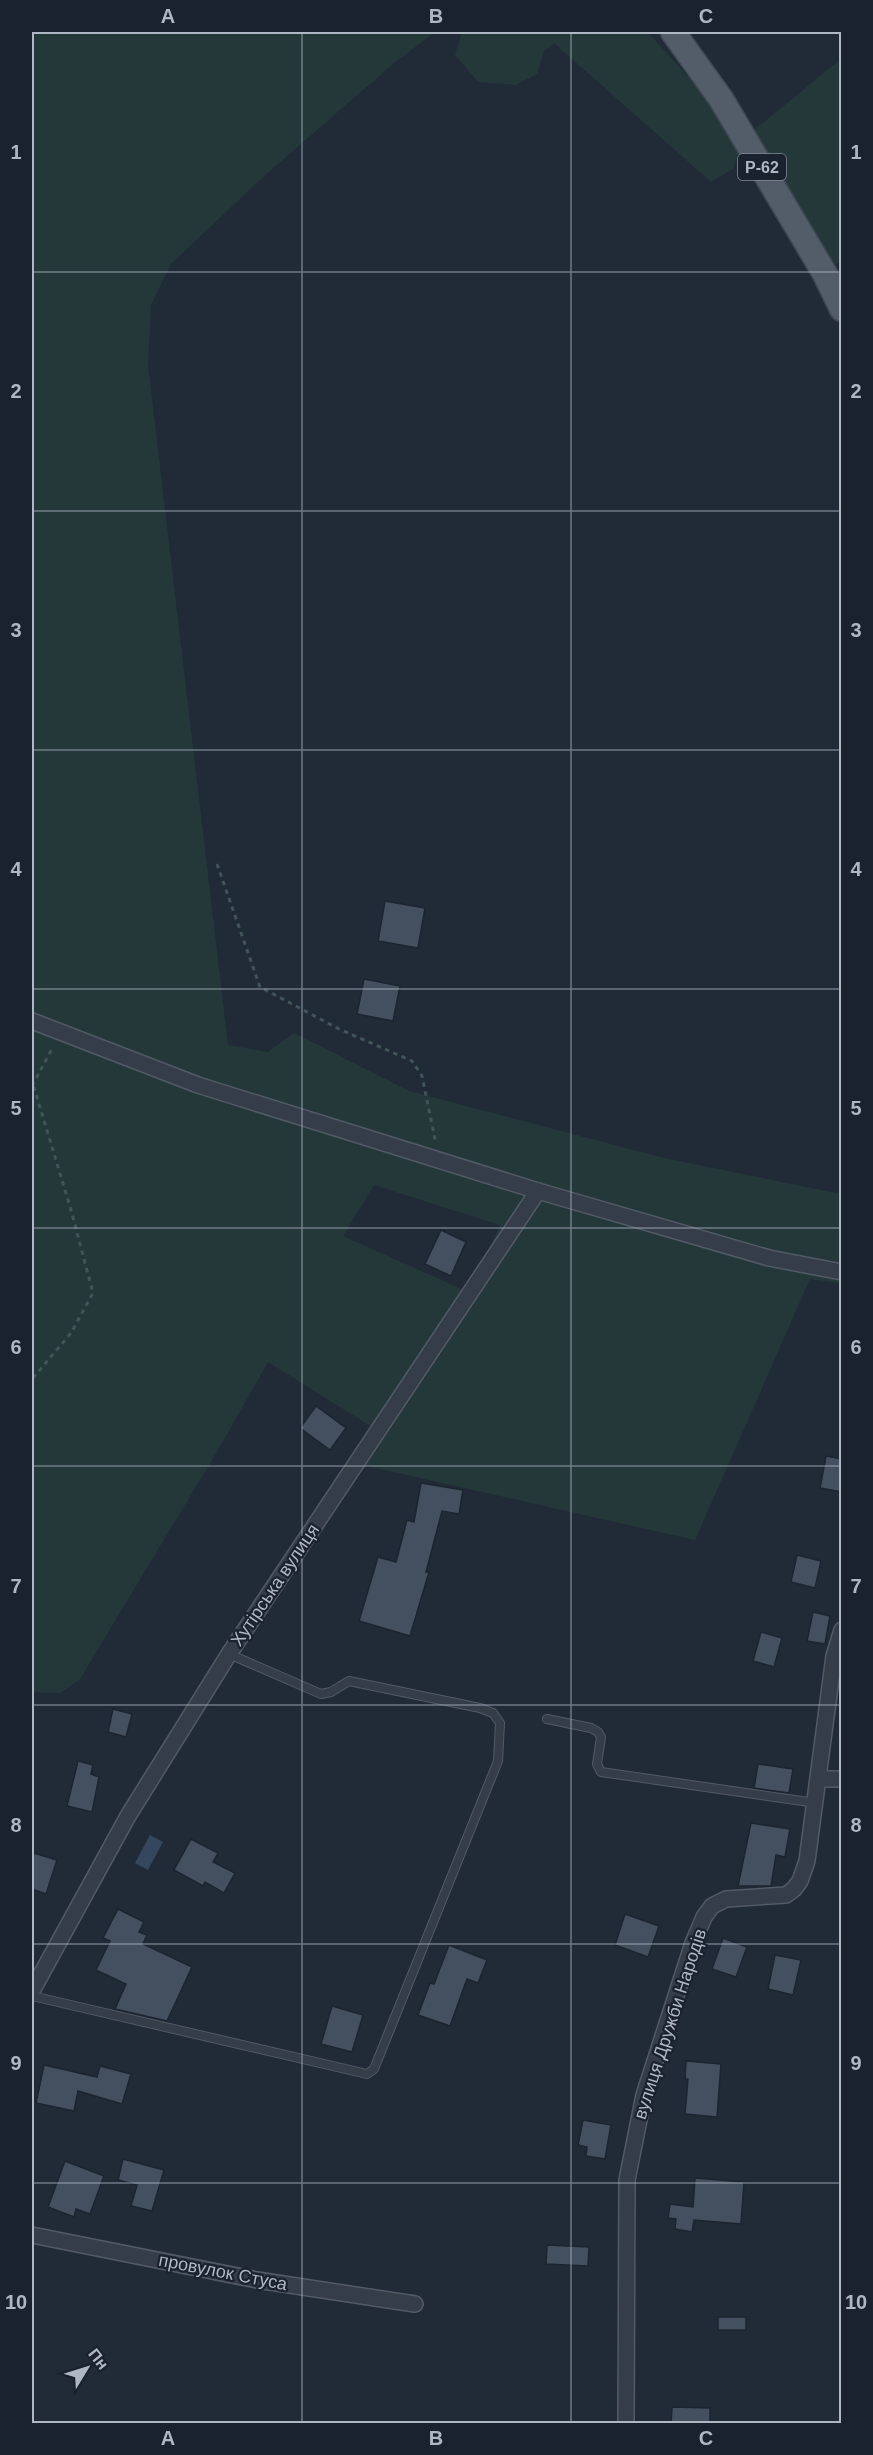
<svg xmlns="http://www.w3.org/2000/svg" width="873" height="2455" viewBox="0 0 873 2455" font-family="Arial,sans-serif">
  <style>
    .green { fill: #24383a; fill-rule: evenodd }
    .water { fill: #35465f }
    .building { fill: #445060; stroke: #1c242f; stroke-width: 1.5 }
    .lines { fill: none; stroke-linecap: round; stroke-linejoin: round }
    .service-casing { stroke: #525a66; stroke-width: 10 }
    .minor-casing { stroke: #525a66; stroke-width: 18 }
    .primary-casing { stroke: #3e4652; stroke-width: 27 }
    .path { stroke: #415457; stroke-width: 3; stroke-dasharray: 4.5 4.5; stroke-linecap: butt }
    .service { stroke: #353d49; stroke-width: 8 }
    .minor { stroke: #353d49; stroke-width: 15 }
    .primary { stroke: #535c69; stroke-width: 24 }
    .grid { fill: none; stroke: #afb7c5; stroke-width: 1.5; stroke-opacity: 0.55 }
    .labels { text-anchor: middle; stroke-width: 4.5; stroke-linejoin: round; paint-order: stroke }
    .shield { fill: #1a222d; stroke: #828a97; stroke-width: 1.5 }
    .shield-label { font-size: 16px; font-weight: bold; fill: #afb7c5 }
    .street-label { font-size: 18px; fill: #afb7c5; stroke: #1a222d }
    .neatline { fill: none; stroke: #afb7c5; stroke-width: 2 }
    .grid-label { font-size: 20px; text-anchor: middle; font-weight: bold; fill: #afb7c5 }
  </style>
  <rect width="100%" height="100%" fill="#212b38"/>
  <g class="green">
    <path d="M32,32H435L393,64L263,177L171,264L151,305L148,365L228,1045L268,1052L294,1033L409,1091L664,1158L841,1194V1283L810,1279L695,1540L349,1462L372,1427L268,1362L218,1450L80,1679L60,1693L32,1692ZM374,1185L500,1225L480,1270L466,1291L343,1236Z"/>
    <polygon points="462,32 648,32 743,139 841,59 841,262 824,269 743,140 733,169 711,182 554,43 544,51 537,74 516,85 478,82 455,55"/>
  </g>
  <polygon class="water" points="150,1835 163,1842 148,1870 135,1863"/>
  <g class="building">
    <polygon points="385,901 425,908 418,948 378,941"/>
    <polygon points="364,979 400,986 393,1021 357,1014"/>
    <polygon points="441,1230 466,1242 451,1276 425,1264"/>
    <polygon points="316,1406 346,1428 330,1450 300,1428"/>
    <polygon points="826,1456 842,1459 842,1492 820,1488"/>
    <polygon points="421,1483 463,1490 459,1514 442,1511 426,1572 429,1572 410,1636 359,1621 378,1557 396,1562 407,1520 414,1522"/>
    <polygon points="797,1555 821,1561 815,1588 791,1582"/>
    <polygon points="813,1612 830,1616 825,1644 807,1641"/>
    <polygon points="761,1632 782,1638 774,1667 753,1661"/>
    <polygon points="113,1709 132,1714 126,1737 108,1732"/>
    <polygon points="78,1761 93,1765 91,1774 99,1777 92,1812 67,1806"/>
    <polygon points="758,1764 793,1769 789,1793 754,1788"/>
    <polygon points="751,1823 790,1829 785,1857 776,1855 771,1886 738,1886"/>
    <polygon points="191,1839 218,1853 213,1862 235,1873 224,1893 205,1882 203,1886 174,1870"/>
    <polygon points="34,1853 57,1860 46,1894 32,1889 32,1861"/>
    <polygon points="118,1909 144,1922 139,1932 147,1935 143,1944 192,1967 167,2021 115,2009 126,1984 96,1970 110,1941 103,1938"/>
    <polygon points="625,1914 659,1926 648,1957 615,1945"/>
    <polygon points="723,1938 747,1947 736,1977 712,1969"/>
    <polygon points="449,1945 487,1960 478,1983 467,1979 450,2026 418,2015 430,1983 434,1984"/>
    <polygon points="775,1955 801,1960 793,1995 768,1989"/>
    <polygon points="332,2006 363,2015 352,2052 321,2044"/>
    <polygon points="686,2061 721,2064 717,2117 685,2114 688,2079 685,2079"/>
    <polygon points="44,2065 97,2077 100,2066 131,2074 122,2104 78,2091 74,2111 36,2103"/>
    <polygon points="583,2120 611,2125 605,2159 586,2156 587,2147 578,2145"/>
    <polygon points="123,2159 164,2170 152,2211 131,2206 137,2185 118,2180"/>
    <polygon points="65,2161 104,2176 90,2214 76,2209 74,2217 48,2207"/>
    <polygon points="695,2178 744,2182 741,2224 694,2220 692,2232 675,2229 676,2219 668,2218 670,2204 693,2207"/>
    <polygon points="547,2245 589,2247 588,2266 546,2264"/>
    <rect x="718" y="2317" width="28" height="13"/>
    <polygon points="672,2407 710,2408 710,2424 671,2424"/>
  </g>
  <g class="lines">
    <defs>
      <g id="service">
        <polyline points="547,1719 591,1728 598,1732 601,1737 597,1764 601,1772 816,1803"/>
        <polyline points="32,1996 367,2074 374,2069 498,1761 500,1723 493,1713 480,1708 349,1681 331,1692 321,1694 229,1654"/>
      </g>
      <g id="minor">
        <polyline points="32,1021 198,1085 538,1191 769,1258 842,1272"/>
        <polyline points="819,1779 842,1779"/>
        <polyline points="32,1991 128,1816 229,1654 538,1191"/>
        <polyline points="32,2235 257,2280 415,2304"/>
        <polyline points="626,2424 627,2180 644,2095 693,1943 704,1917 712,1906 726,1899 786,1895 794,1889 800,1881 807,1861 834,1656 842,1630"/>
      </g>
      <polyline id="primary" points="673,32 721,99 825,274 842,309"/>
    </defs>
    <use href="#service" class="service-casing"/>
    <use href="#minor" class="minor-casing"/>
    <use href="#primary" class="primary-casing"/>
    <g class="path">
      <polyline points="217,864 260,987 339,1029 412,1061 422,1076 436,1144"/>
      <polyline points="32,1086 53,1047"/>
      <polyline points="33,1378 71,1333 93,1293 71,1210 33,1084"/>
    </g>
    <use href="#service" class="service"/>
    <use href="#minor" class="minor"/>
    <use href="#primary" class="primary"/>
  </g>
  <path class="grid" d="M302,32V2424M571,32V2424M32,272H842M32,511H842M32,750H842M32,989H842M32,1228H842M32,1466H842M32,1705H842M32,1944H842M32,2183H842"/>
  <g class="labels">
    <rect class="shield" x="738" y="154" width="48" height="26" rx="4.5"/>
    <g class="shield-label">
      <text x="762" y="173">Р-62</text>
    </g>
    <g class="street-label">
      <text transform="translate(275 1585) rotate(-56)" y="6">Хутірська вулиця</text>
      <text transform="translate(670 2024) rotate(-72)" y="6">вулиця Дружби Народів</text>
      <text transform="translate(223 2272) rotate(11)" y="6">провулок Стуса</text>
    </g>
  </g>
  <rect width="873" height="2455" fill="none" stroke="#1a222d" stroke-width="66"/>
  <g transform="translate(87 2368) rotate(52)" stroke="#1a222d" stroke-width="4.5" paint-order="stroke">
  <path d="M0-4.5L10 22L0 15L-10 22Z" fill="#afb7c5"/>
  <text y="-9" font-size="16" font-weight="bold" text-anchor="middle" fill="#afb7c5">Пн</text>
  </g>
  <rect x="33" y="33" width="807" height="2389" class="neatline"/>
  <g class="grid-label">
    <text x="168" y="23">A</text>
    <text x="436" y="23">B</text>
    <text x="706" y="23">C</text>
    <text x="16" y="159">1</text>
    <text x="856" y="159">1</text>
    <text x="16" y="398">2</text>
    <text x="856" y="398">2</text>
    <text x="16" y="637">3</text>
    <text x="856" y="637">3</text>
    <text x="16" y="876">4</text>
    <text x="856" y="876">4</text>
    <text x="16" y="1115">5</text>
    <text x="856" y="1115">5</text>
    <text x="16" y="1354">6</text>
    <text x="856" y="1354">6</text>
    <text x="16" y="1593">7</text>
    <text x="856" y="1593">7</text>
    <text x="16" y="1832">8</text>
    <text x="856" y="1832">8</text>
    <text x="16" y="2070">9</text>
    <text x="856" y="2070">9</text>
    <text x="16" y="2309">10</text>
    <text x="856" y="2309">10</text>
    <text x="168" y="2445">A</text>
    <text x="436" y="2445">B</text>
    <text x="706" y="2445">C</text>
  </g>
</svg>
